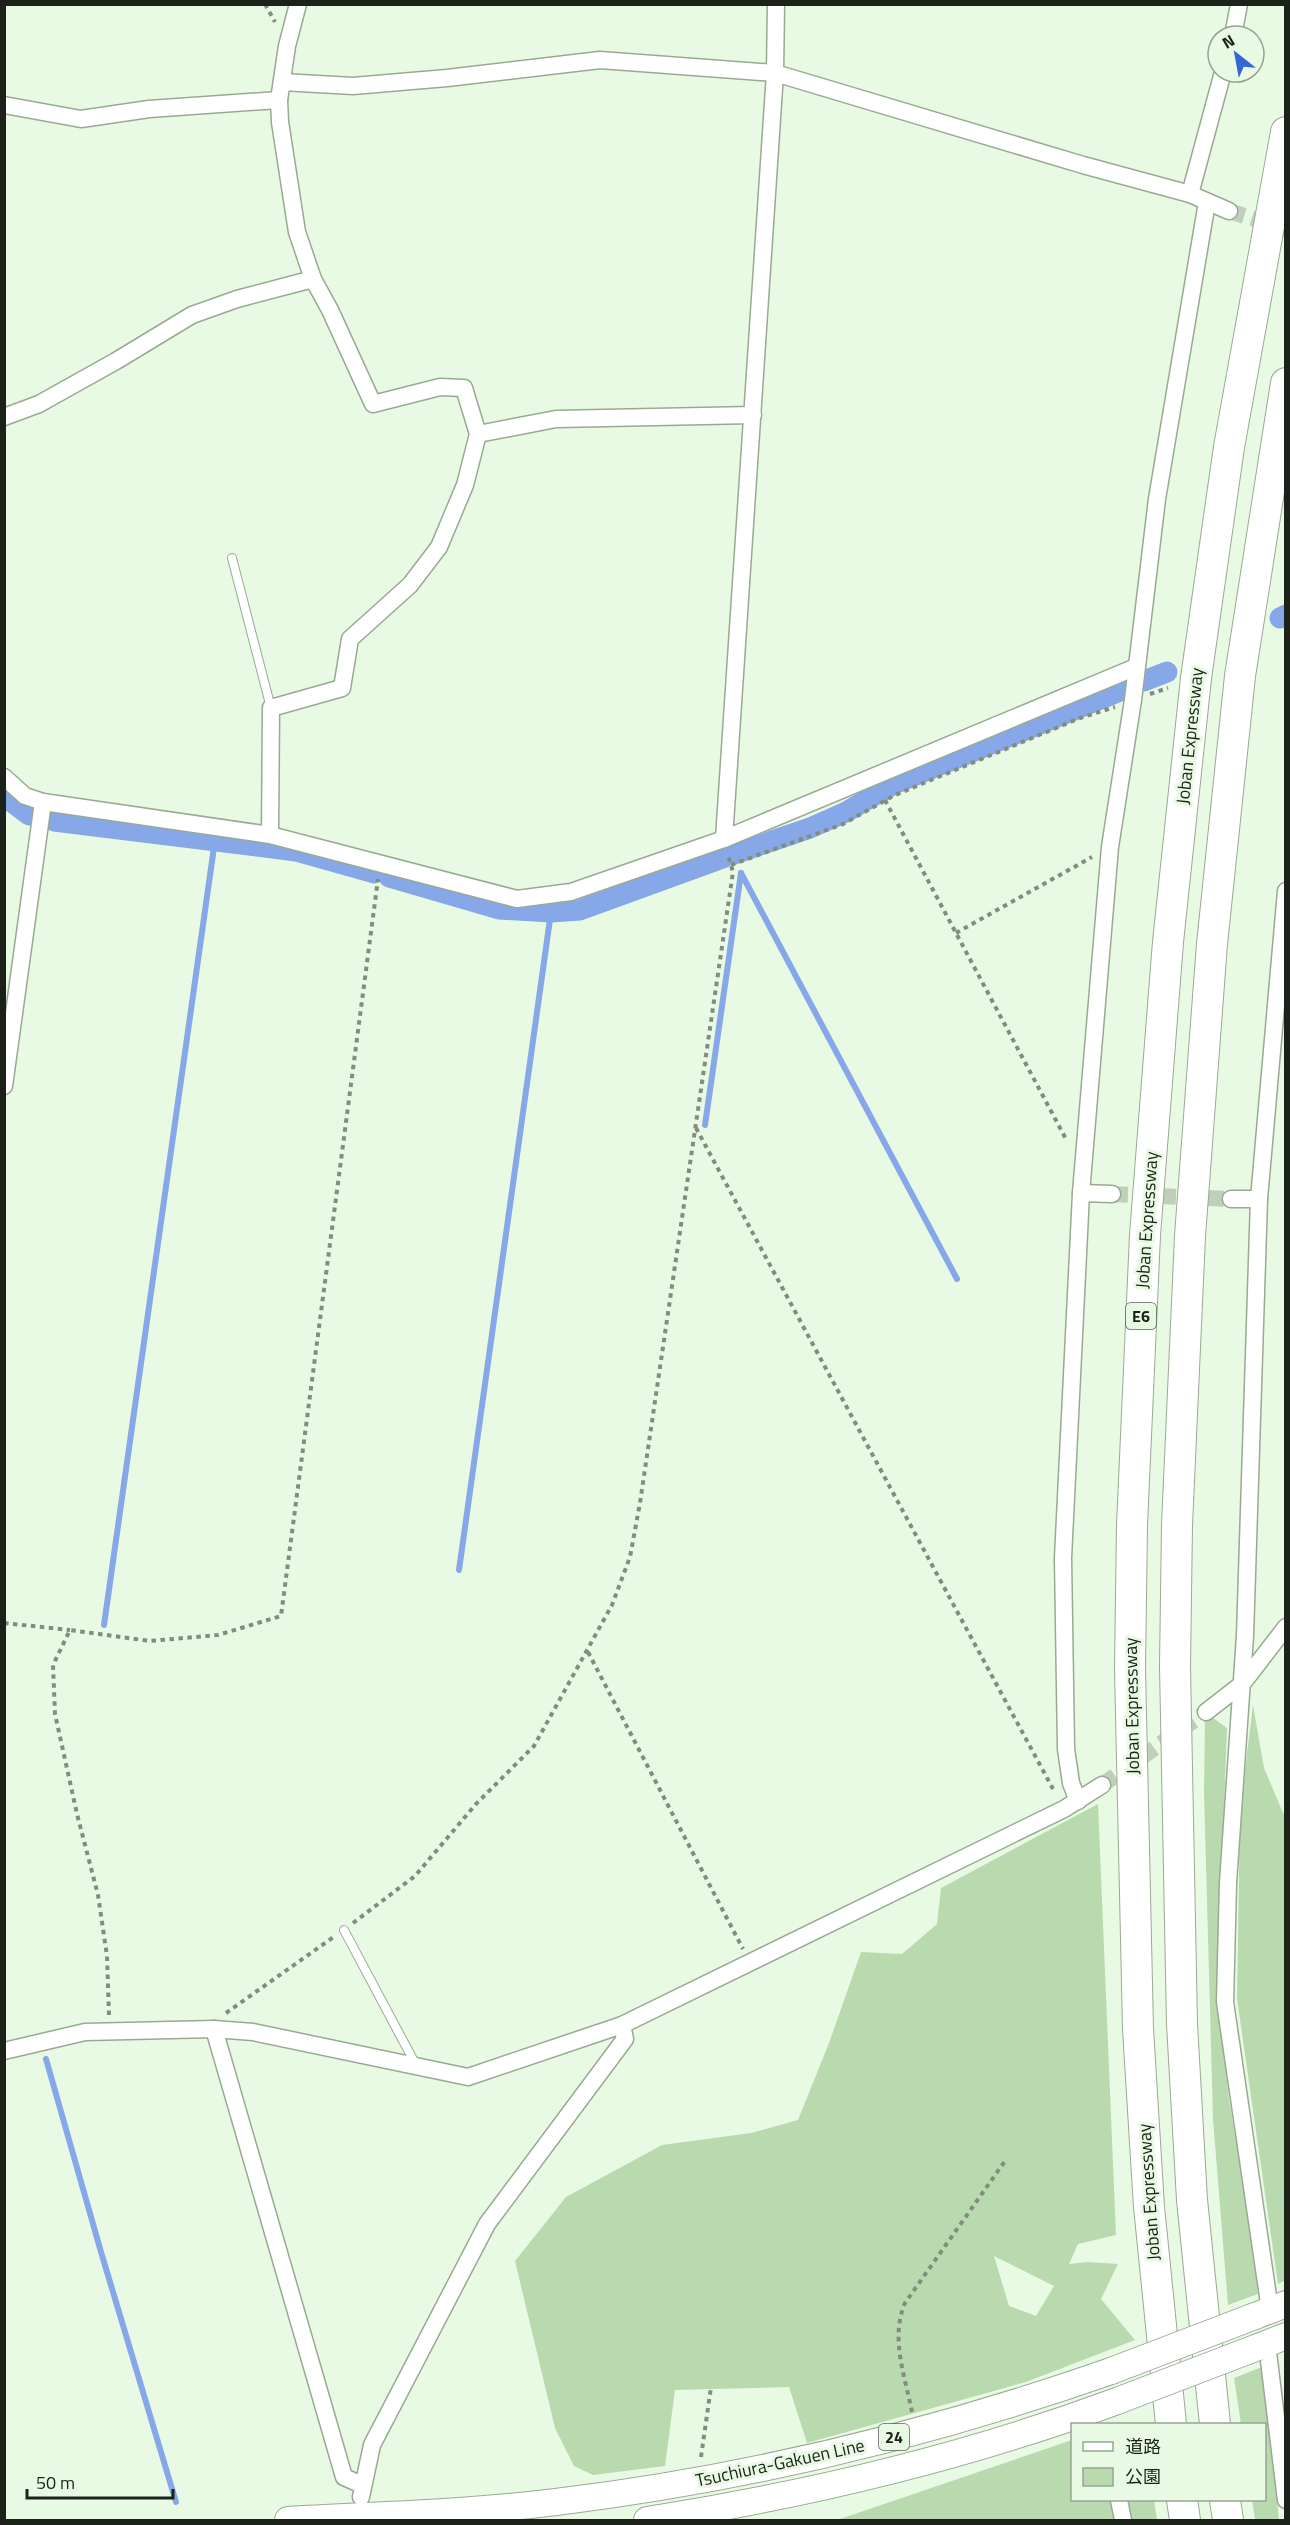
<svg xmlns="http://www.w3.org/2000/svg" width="1290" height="2525" viewBox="0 0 1290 2525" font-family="'Titillium Web','Noto Sans JP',sans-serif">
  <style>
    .green { fill: #b9daae; fill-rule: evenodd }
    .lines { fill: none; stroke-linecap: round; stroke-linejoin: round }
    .stream { stroke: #87a8e8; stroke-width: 6 }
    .canal { stroke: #87a8e8; stroke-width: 21 }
    .street-tunnel { stroke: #c0cfbc; stroke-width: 16; stroke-dasharray: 16 8; stroke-linecap: butt }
    .lane-casing { stroke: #9aa994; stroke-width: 10 }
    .street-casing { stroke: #9aa994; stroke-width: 19 }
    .primary-casing { stroke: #9aa994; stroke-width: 28 }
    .highway-casing { stroke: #9aa994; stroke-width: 32 }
    .path { stroke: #828d7e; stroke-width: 4; stroke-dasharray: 4.5 4.5; stroke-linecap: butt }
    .lane { stroke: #fff; stroke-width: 8 }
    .street { stroke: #fff; stroke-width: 16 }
    .primary { stroke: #fff; stroke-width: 26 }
    .highway { stroke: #fff; stroke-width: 30 }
    .primary-bridge-casing { stroke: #9aa994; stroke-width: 28; stroke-linecap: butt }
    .primary-bridge { stroke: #fff; stroke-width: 26 }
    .labels { text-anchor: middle; stroke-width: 6; stroke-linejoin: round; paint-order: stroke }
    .shield { fill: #e9fae4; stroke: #5a6357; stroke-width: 1.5 }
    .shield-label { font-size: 16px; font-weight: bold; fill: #1c221a }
    .street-label { font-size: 18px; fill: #1c221a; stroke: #e9fae4 }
  </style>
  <rect width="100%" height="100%" fill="#e9fae4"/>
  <g class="green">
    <polygon points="1253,1705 1264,1768 1283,1813 1286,1813 1286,2280 1278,2284 1237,1999 1240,1811"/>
    <polygon points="1213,1718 1227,1728 1217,1996 1229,2099 1253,2242 1258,2294 1228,2305 1213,2119 1204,1792 1205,1720"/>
    <path d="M1098,1804L1116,2235L1078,2244L1069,2264L1087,2262L1118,2264L1101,2299L1135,2340L1026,2382L807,2443L789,2387L675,2390L665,2466L593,2475L574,2466L555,2428L515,2261L566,2197L662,2145L751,2133L798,2120L829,2043L861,1952L902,1954L937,1924L941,1888ZM994,2256L1054,2286L1036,2316L1009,2306Z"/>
    <polygon points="1264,2366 1279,2520 1255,2520 1252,2500 1264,2500 1264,2424 1241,2424 1234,2378"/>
    <polygon points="1072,2440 1072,2500 1112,2500 1116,2520 837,2520"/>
    <polygon points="1126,2500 1154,2500 1157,2520 1130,2520"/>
  </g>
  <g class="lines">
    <g class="stream">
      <polyline points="741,873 957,1279"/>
      <polyline points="705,1125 741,873"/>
      <polyline points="459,1570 551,912"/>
      <polyline points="104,1625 215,840"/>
      <polyline points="46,2059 101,2252 176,2502"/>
    </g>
    <g class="canal">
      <polyline points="1280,618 1286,615"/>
      <polyline points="1144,681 1167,672"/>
      <polyline points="4,796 29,815"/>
      <polyline points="54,821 296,851 374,873"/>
      <polyline points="734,854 810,828 846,812 894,784 1120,691"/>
      <polyline points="389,877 499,909 551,912 580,910 723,858"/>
    </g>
    <g class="street-tunnel">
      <polyline points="1229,211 1286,229"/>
      <polyline points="1112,1194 1231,1199"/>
      <polyline points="1102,1785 1206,1712"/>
    </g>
    <defs>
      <g id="lane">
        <polyline points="232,558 271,708"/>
        <polyline points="344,1930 417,2067"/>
      </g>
      <g id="street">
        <polyline points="1233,36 1239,4"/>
        <polyline points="282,82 353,86 447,78 600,60 775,73 1083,165 1190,194 1229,211"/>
        <polyline points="4,105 81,119 149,109 279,100"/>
        <polyline points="1190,194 1223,72"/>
        <polyline points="4,417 39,404 116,361 192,315 237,299 313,279"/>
        <polyline points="478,434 556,419 753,415"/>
        <polyline points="4,777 25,796 43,802 270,835 517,899 571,892 724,839 1136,667"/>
        <polyline points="270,835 271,708 342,688 350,639 410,585 439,547 465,485 478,434 464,388 440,387 373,404 330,310 313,279 297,232 280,122 279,100 287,46 298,4"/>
        <polyline points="724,839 775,73 776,4"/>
        <polyline points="4,1086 43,802"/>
        <polyline points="1081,1193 1112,1194"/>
        <polyline points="1231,1199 1259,1199"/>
        <polyline points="1206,1712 1242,1684 1286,1627"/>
        <polyline points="1078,1801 1071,1783 1066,1749 1063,1558 1081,1193 1110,847 1133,700 1157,499 1207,202"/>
        <polyline points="214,2029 344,2477 362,2485"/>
        <polyline points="4,2051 85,2032 214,2029 253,2032 468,2077 622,2025 1064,1809 1102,1785"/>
        <polyline points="1270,2310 1225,2002 1228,1883 1245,1636 1259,1199 1286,891"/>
        <polyline points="1267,2344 1286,2500"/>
        <polyline points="361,2497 372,2445 487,2224 625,2039 622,2025"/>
        <polyline points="1119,2500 1123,2520"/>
      </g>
      <g id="primary">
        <polyline points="1255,2316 1286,2304"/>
        <polyline points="1258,2347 1286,2336"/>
        <path d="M288,2520C377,2515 467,2513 556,2502C745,2479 931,2434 1111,2371"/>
        <path d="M647,2520C806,2495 966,2457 1117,2401"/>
      </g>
      <g id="highway">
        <polyline points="1171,2424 1149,2207 1138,2029 1130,1669 1132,1525 1145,1235 1168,942 1196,678 1229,447 1286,132"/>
        <polyline points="1215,2424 1192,2200 1182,2024 1175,1666 1177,1525 1190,1236 1212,944 1240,676 1286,383"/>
        <polyline points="1182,2500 1185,2520"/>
        <polyline points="1225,2500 1228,2520"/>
      </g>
    </defs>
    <use href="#lane" class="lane-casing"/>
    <use href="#street" class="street-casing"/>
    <use href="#primary" class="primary-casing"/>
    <use href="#highway" class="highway-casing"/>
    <g class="path">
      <polyline points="265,4 275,22"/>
      <polyline points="1150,694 1168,688"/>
      <polyline points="885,800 1067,1141"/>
      <polyline points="731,865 843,824 895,795 1080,718 1115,707"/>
      <polyline points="956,933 1092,857"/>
      <polyline points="696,1128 1053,1789"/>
      <polyline points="4,1623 70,1630"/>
      <polyline points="588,1652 743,1949"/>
      <polyline points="353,1923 415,1876 476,1804 534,1746 612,1605 630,1557 640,1503 733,872 728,855"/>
      <polyline points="226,2013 335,1936"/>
      <polyline points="109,2015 107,1956 98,1895 77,1814 55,1714 53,1665 70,1630 150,1641 218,1635 281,1616 378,879"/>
      <path d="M912,2412C905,2376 890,2338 905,2303L1005,2161"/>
      <polyline points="701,2457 711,2387"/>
    </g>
    <use href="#lane" class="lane"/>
    <use href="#street" class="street"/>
    <use href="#primary" class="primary"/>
    <use href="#highway" class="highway"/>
    <defs>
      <g id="primary-bridge">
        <polyline points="1111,2371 1255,2316"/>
        <polyline points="1117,2401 1258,2347"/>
      </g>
    </defs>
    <use href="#primary-bridge" class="primary-bridge-casing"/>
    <use href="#primary-bridge" class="primary-bridge"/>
  </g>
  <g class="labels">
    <g class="shield">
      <rect x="1126" y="1303" width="30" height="26" rx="4.5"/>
      <rect x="879" y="2424" width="30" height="26" rx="4.5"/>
    </g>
    <g class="shield-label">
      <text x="1141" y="1322">E6</text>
      <text x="894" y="2443">24</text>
    </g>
    <g class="street-label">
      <text transform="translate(1190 736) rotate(-84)" y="6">Joban Expressway</text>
      <text transform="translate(1147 1220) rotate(-86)" y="6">Joban Expressway</text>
      <text transform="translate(1132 1706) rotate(-91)" y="6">Joban Expressway</text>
      <text transform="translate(1149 2192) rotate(-94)" y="6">Joban Expressway</text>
      <text transform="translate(780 2463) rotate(-12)" y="6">Tsuchiura-Gakuen Line</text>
    </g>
  </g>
  <rect width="1290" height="2525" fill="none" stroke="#1c221a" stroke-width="12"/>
  <rect x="1071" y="2423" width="195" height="78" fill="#e9fae4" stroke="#97a493" stroke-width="1.5"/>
  <rect x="1083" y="2442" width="30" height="9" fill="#ffffff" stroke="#97a493" stroke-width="1.5"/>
  <text x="1125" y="2453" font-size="18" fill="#1c221a">道路</text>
  <rect x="1083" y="2468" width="30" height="18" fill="#b9daae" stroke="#97a493" stroke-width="1.5"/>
  <text x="1125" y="2483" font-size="18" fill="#1c221a">公園</text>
  <g transform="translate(1236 54) rotate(329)"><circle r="28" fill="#e9fae4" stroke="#97a493" stroke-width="1.5"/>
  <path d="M0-4.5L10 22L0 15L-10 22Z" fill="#3467d6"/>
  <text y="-9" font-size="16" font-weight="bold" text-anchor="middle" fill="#1c221a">N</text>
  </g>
  <path d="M27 2489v9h146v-9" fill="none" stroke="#1c221a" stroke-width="3"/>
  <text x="36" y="2489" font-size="18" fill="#1c221a" stroke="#e9fae4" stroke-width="4.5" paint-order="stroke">50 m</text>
</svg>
